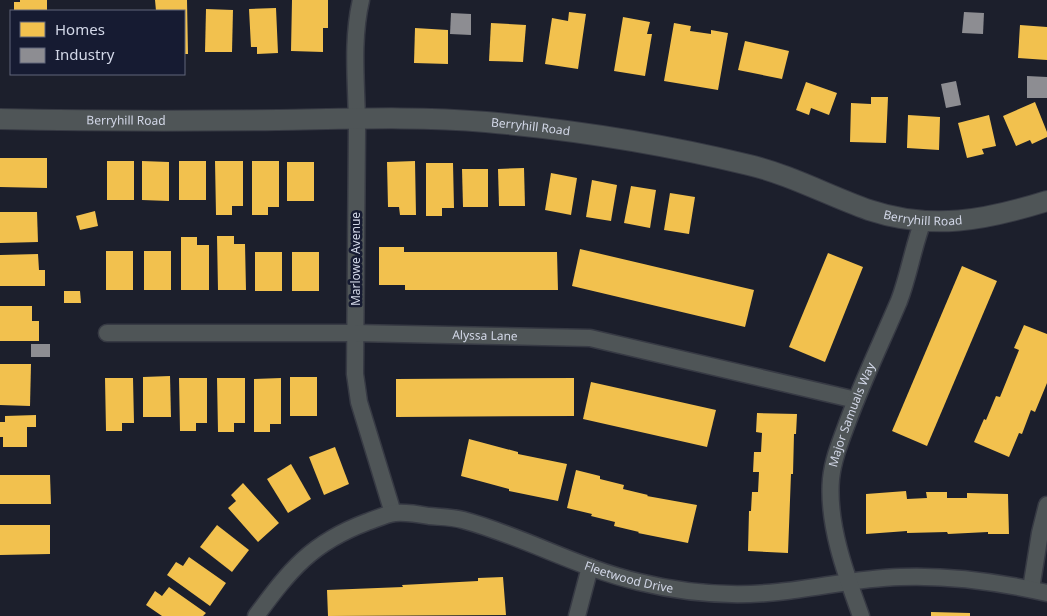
<svg xmlns="http://www.w3.org/2000/svg" width="1047" height="616" viewBox="0 0 1047 616" font-family="'Noto Sans',sans-serif">
  <style>
    .homes { fill: #f2c14e }
    .industry { fill: #8d8d92 }
    .lines { fill: none; stroke-linecap: round; stroke-linejoin: round }
    .minor-casing { stroke: #373a44; stroke-width: 19 }
    .tertiary-casing { stroke: #373a44; stroke-width: 22 }
    .minor { stroke: #4f5557; stroke-width: 16 }
    .tertiary { stroke: #4f5557; stroke-width: 20 }
    .labels { text-anchor: middle; stroke-width: 5; stroke-linejoin: round; paint-order: stroke }
    .street-label { font-size: 12px; fill: #d2d7e7; stroke: #161b32 }
  </style>
  <rect width="100%" height="100%" fill="#1c1f2c"/>
  <g class="homes">
    <polygon points="20,0 47,0 47,11 14,11 14,2 20,2"/>
    <polygon points="155,0 187,0 188,54 184,54 184,11 156,11"/>
    <polygon points="292,0 328,0 328,28 323,28 323,52 291,51"/>
    <polygon points="276,8 278,53 257,54 257,47 251,47 249,9"/>
    <polygon points="206,9 233,10 232,52 205,52"/>
    <polygon points="569,12 586,14 578,69 545,64 552,18 568,21"/>
    <polygon points="623,17 650,22 647,34 652,34 645,76 614,71"/>
    <polygon points="491,23 526,25 523,62 489,61"/>
    <polygon points="674,23 691,26 690,31 711,34 711,30 728,33 718,90 664,81"/>
    <polygon points="1020,25 1047,27 1047,60 1018,58"/>
    <polygon points="415,28 448,30 448,64 414,63"/>
    <polygon points="745,41 789,51 782,79 738,70"/>
    <polygon points="806,82 837,93 829,115 811,108 809,115 796,110"/>
    <polygon points="871,97 888,97 886,143 850,142 851,103 871,104"/>
    <polygon points="1035,102 1047,132 1047,137 1032,144 1030,140 1016,146 1003,116"/>
    <polygon points="908,115 940,117 939,150 907,148"/>
    <polygon points="989,115 996,146 982,149 984,154 967,158 958,123"/>
    <polygon points="0,158 47,158 47,188 0,187"/>
    <rect x="107" y="161" width="27" height="39"/>
    <polygon points="142,161 169,162 169,201 142,200"/>
    <rect x="179" y="161" width="27" height="39"/>
    <polygon points="215,161 243,161 243,206 232,206 232,215 216,215"/>
    <polygon points="252,161 279,161 279,207 268,207 268,215 252,215"/>
    <polygon points="415,161 416,215 400,215 399,207 388,207 387,162"/>
    <rect x="287" y="162" width="27" height="39"/>
    <polygon points="426,163 453,163 454,208 442,208 442,216 426,216"/>
    <polygon points="524,168 525,206 499,206 498,169"/>
    <polygon points="462,169 488,169 488,207 463,207"/>
    <polygon points="551,173 577,178 571,215 545,210"/>
    <polygon points="592,180 617,185 611,221 586,217"/>
    <polygon points="631,186 656,190 650,228 624,223"/>
    <polygon points="670,193 695,197 689,234 664,230"/>
    <polygon points="95,211 98,226 80,230 76,216"/>
    <polygon points="0,212 37,212 38,242 0,243"/>
    <polygon points="217,236 234,236 234,244 245,244 246,290 218,290"/>
    <polygon points="181,237 197,237 197,245 209,245 209,290 181,290"/>
    <polygon points="379,247 404,247 404,252 557,252 558,290 405,290 405,285 379,285"/>
    <polygon points="580,249 754,290 745,327 572,286"/>
    <rect x="106" y="251" width="27" height="39"/>
    <rect x="144" y="251" width="27" height="39"/>
    <rect x="255" y="252" width="27" height="39"/>
    <rect x="292" y="252" width="27" height="39"/>
    <polygon points="828,253 863,267 825,362 789,347"/>
    <polygon points="38,254 39,270 45,270 45,286 0,286 0,255"/>
    <polygon points="962,266 997,281 927,446 892,431"/>
    <polygon points="64,291 80,291 81,303 64,303"/>
    <polygon points="0,306 32,306 32,321 39,321 39,341 0,341"/>
    <polygon points="1024,325 1047,334 1047,383 1035,412 1031,410 1022,434 1019,433 1009,457 974,442 984,419 986,420 996,396 1000,397 1019,350 1014,348"/>
    <polygon points="0,364 31,364 30,406 0,405"/>
    <polygon points="170,376 171,417 143,417 143,377"/>
    <rect x="290" y="377" width="27" height="39"/>
    <polygon points="105,378 133,378 134,423 122,423 122,431 106,431"/>
    <polygon points="179,378 207,378 207,423 196,423 196,431 180,431"/>
    <polygon points="217,378 245,378 245,423 234,423 234,432 218,432"/>
    <polygon points="281,378 281,424 270,424 270,432 254,432 254,379"/>
    <polygon points="574,378 574,416 396,417 396,379"/>
    <polygon points="591,382 716,410 707,447 583,419"/>
    <polygon points="757,413 797,414 796,434 794,434 793,474 791,474 788,553 748,551 749,511 751,511 752,492 758,492 759,472 753,472 754,452 761,452 762,433 756,432"/>
    <polygon points="36,415 36,427 27,427 27,447 3,447 3,437 0,437 0,422 5,422 5,416"/>
    <polygon points="469,439 518,452 518,454 567,464 558,501 509,491 509,489 461,476"/>
    <polygon points="335,447 349,484 324,495 309,457"/>
    <polygon points="291,464 311,499 288,513 267,479"/>
    <polygon points="576,470 600,476 600,479 624,485 623,489 648,495 647,496 697,505 688,543 638,533 639,532 614,526 615,522 591,516 592,514 567,508"/>
    <polygon points="0,475 50,475 51,504 0,504"/>
    <polygon points="243,483 279,523 258,542 228,508 236,501 231,495"/>
    <polygon points="906,491 907,499 927,498 926,492 947,492 947,498 967,498 967,493 1008,494 1009,534 988,534 988,532 948,534 947,532 907,533 907,531 866,534 866,494"/>
    <polygon points="0,525 50,525 50,554 0,555"/>
    <polygon points="217,525 249,550 232,572 200,547"/>
    <polygon points="189,557 226,583 210,606 167,575 176,562 183,566"/>
    <polygon points="503,577 506,615 328,616 327,590 403,587 402,585 478,581 478,578"/>
    <polygon points="169,587 206,613 203,616 162,616 146,605 155,591 162,596"/>
    <polygon points="931,612 970,613 970,616 931,616"/>
  </g>
  <g class="industry">
    <polygon points="964,12 984,13 983,34 962,33"/>
    <polygon points="451,13 471,14 471,35 450,34"/>
    <polygon points="1027,76 1047,77 1047,98 1027,98"/>
    <polygon points="956,81 961,105 946,108 941,84"/>
    <rect x="31" y="344" width="19" height="13"/>
  </g>
  <g class="lines">
    <defs>
      <g id="minor">
        <path d="M361,0C351,43 357,86 357,129C357,211 355,292 355,374L359,402L393,513"/>
        <path id="s1" d="M107,333H355L590,338L856,400"/>
        <polyline points="1031,589 1040,533 1047,505"/>
        <path id="s2" d="M256,616C290,570 311,543 367,522C376,519 386,514 395,513C406,512 418,514 429,516C440,517 452,517 463,520C523,536 578,568 639,582C684,593 731,597 778,592C818,588 859,578 900,577C949,575 999,582 1047,593"/>
        <polyline points="577,616 590,567"/>
        <path id="s3" d="M861,616C846,575 827,524 831,479C833,459 841,440 848,421C863,380 882,341 899,301C909,275 913,247 923,221"/>
      </g>
      <g id="tertiary">
        <path id="s4" d="M0,119C93,121 185,121 278,120C347,119 417,116 486,122C575,130 663,144 749,165C791,175 829,196 869,210C932,231 986,220 1047,201"/>
      </g>
    </defs>
    <use href="#minor" class="minor-casing"/>
    <use href="#tertiary" class="tertiary-casing"/>
    <use href="#minor" class="minor"/>
    <use href="#tertiary" class="tertiary"/>
  </g>
  <g class="labels">
    <g class="street-label">
      <text dy="4" stroke="none"><textPath href="#s4" startOffset="126">Berryhill Road</textPath></text>
      <text dy="4" stroke="none"><textPath href="#s4" startOffset="531">Berryhill Road</textPath></text>
      <text dy="4" stroke="none"><textPath href="#s4" startOffset="936">Berryhill Road</textPath></text>
      <text transform="translate(356 259) rotate(-90)" y="4">Marlowe Avenue</text>
      <text dy="4" stroke="none"><textPath href="#s1" startOffset="378">Alyssa Lane</textPath></text>
      <text dy="4" stroke="none"><textPath href="#s3" startOffset="209">Major Samuals Way</textPath></text>
      <text dy="4" stroke="none"><textPath href="#s2" startOffset="422">Fleetwood Drive</textPath></text>
    </g>
  </g>
  <rect x="10" y="10" width="175" height="65" fill="#161b32" stroke="#61667a"/>
  <rect x="20" y="22" width="25" height="15" fill="#f2c14e" stroke="#61667a"/>
  <text x="55" y="35" font-size="15" fill="#d2d7e7">Homes</text>
  <rect x="20" y="48" width="25" height="15" fill="#8d8d92" stroke="#61667a"/>
  <text x="55" y="60" font-size="15" fill="#d2d7e7">Industry</text>
</svg>
